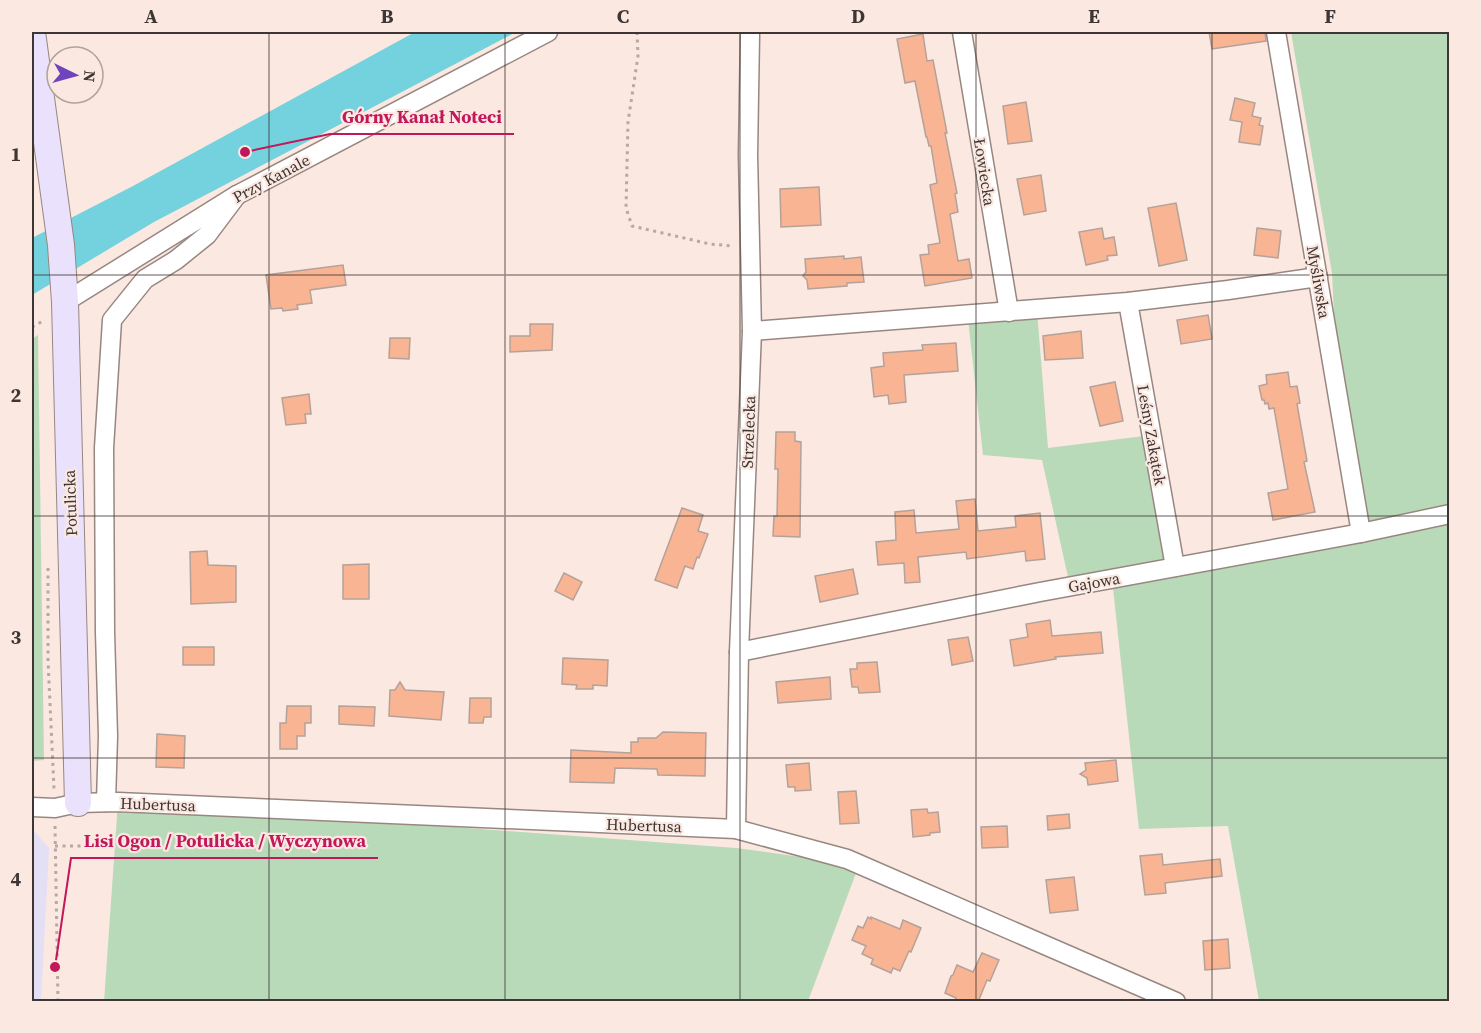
<svg xmlns="http://www.w3.org/2000/svg" width="1481" height="1033" viewBox="0 0 1481 1033" font-family="'Source Serif 4',serif">
  <style>
    .commercial { fill: #e3dff5 }
    .green { fill: #b8dab9 }
    .water { fill: #73d2dd }
    .building { fill: #f8b493; stroke: #b4a29a; stroke-width: 1.5 }
    .lines { fill: none; stroke-linecap: round; stroke-linejoin: round }
    .street-casing { stroke: #988780; stroke-width: 21 }
    .secondary-casing { stroke: #988780; stroke-width: 28 }
    .path { stroke: #b7a8a3; stroke-width: 3; stroke-dasharray: 3 4.5; stroke-linecap: butt }
    .street { stroke: #fff; stroke-width: 18 }
    .secondary { stroke: #eae1fc; stroke-width: 26 }
    .grid { fill: none; stroke: #3e3634; stroke-width: 1.5; stroke-opacity: 0.55 }
    .labels { text-anchor: middle; stroke-width: 4.5; stroke-linejoin: round; paint-order: stroke }
    .street-label { font-size: 16px; fill: #3e3634; stroke: #fbe8e1 }
    .leader { fill: none; stroke: #c2185b; stroke-width: 2 }
    .callout-dot { fill: #c2185b; stroke: #fbe8e1; stroke-width: 2 }
    .callout-label { font-size: 18px; text-anchor: middle; font-weight: bold; fill: #c2185b; stroke: #fbe8e1; stroke-width: 4.5; stroke-linejoin: round; paint-order: stroke }
    .neatline { fill: none; stroke: #3e3634; stroke-width: 2 }
    .grid-label { font-size: 20px; text-anchor: middle; font-weight: bold; fill: #3e3634 }
  </style>
  <rect width="100%" height="100%" fill="#fbe8e1"/>
  <polygon class="commercial" points="32,829 49,848 41,1001 32,1001"/>
  <g class="green">
    <polygon points="1291,32 1449,32 1449,1001 1259,1001 1228,826 1139,829 1112,579 1070,586 1042,460 983,455 968,319 1037,310 1048,448 1152,435 1175,567 1366,538 1338,394 1332,273"/>
    <polygon points="38,335 44,760 32,761 32,339"/>
    <polygon points="118,802 736,848 859,865 808,1001 104,1002"/>
  </g>
  <polygon class="water" points="415,32 516,32 154,222 32,295 32,238 133,186"/>
  <g class="building">
    <polygon points="1209,32 1265,32 1266,41 1212,49"/>
    <polygon points="923,34 927,61 933,60 947,133 945,133 957,193 955,194 958,212 950,214 958,261 969,259 972,278 925,286 920,255 929,254 928,245 940,243 930,185 937,183 931,146 929,146 927,137 926,137 915,81 905,83 897,39"/>
    <polygon points="1235,98 1255,103 1252,116 1261,118 1259,125 1263,126 1260,145 1239,142 1242,122 1230,120"/>
    <polygon points="1026,102 1032,141 1008,144 1003,106"/>
    <polygon points="1041,175 1046,211 1024,215 1017,179"/>
    <polygon points="819,187 821,225 781,227 780,189"/>
    <polygon points="1176,203 1187,260 1159,266 1148,208"/>
    <polygon points="1102,228 1104,239 1114,237 1117,255 1107,256 1108,260 1086,265 1079,232"/>
    <polygon points="1257,228 1281,231 1278,258 1254,255"/>
    <polygon points="844,256 844,259 861,257 864,282 847,283 847,286 808,289 807,280 803,276 806,272 805,259"/>
    <polygon points="343,265 346,285 310,290 312,303 297,305 298,309 283,311 282,308 271,309 266,275"/>
    <polygon points="1208,315 1212,339 1181,344 1177,320"/>
    <polygon points="530,324 553,324 552,350 510,352 510,336 530,336"/>
    <polygon points="1081,331 1083,358 1045,360 1043,336"/>
    <polygon points="390,338 410,338 409,359 389,358"/>
    <polygon points="956,343 958,371 904,375 906,402 889,404 888,395 874,397 871,368 884,366 883,353 923,350 922,345"/>
    <polygon points="1288,372 1290,387 1297,386 1300,403 1297,404 1307,461 1304,462 1315,512 1273,520 1268,493 1288,489 1274,408 1269,409 1268,403 1265,404 1264,400 1262,400 1259,386 1267,384 1266,375"/>
    <polygon points="1115,382 1123,421 1100,426 1090,387"/>
    <polygon points="309,394 311,414 305,414 306,423 286,425 282,398"/>
    <polygon points="776,432 795,432 795,441 801,442 800,537 773,536 774,516 777,516 778,469 775,469"/>
    <polygon points="975,499 978,531 1016,527 1015,516 1040,513 1045,559 1026,561 1025,551 967,559 966,552 918,557 920,582 905,583 904,563 878,565 876,542 896,540 895,512 914,510 916,533 959,529 956,501"/>
    <polygon points="682,508 703,515 698,531 708,534 699,558 697,557 693,569 685,566 677,588 655,580"/>
    <polygon points="207,551 208,565 236,566 236,602 191,604 190,552"/>
    <polygon points="369,564 369,599 343,599 343,565"/>
    <polygon points="853,569 858,594 820,602 815,576"/>
    <polygon points="564,573 582,582 573,600 555,591"/>
    <polygon points="1050,620 1052,636 1101,632 1103,653 1055,657 1056,659 1014,666 1010,640 1028,637 1026,624"/>
    <polygon points="968,637 973,661 952,665 948,640"/>
    <rect x="183" y="647" width="31" height="18"/>
    <polygon points="563,658 608,660 607,686 593,685 593,689 576,689 577,685 562,684"/>
    <polygon points="877,662 880,692 859,693 858,687 852,687 850,669 857,669 857,663"/>
    <polygon points="830,677 831,699 778,703 776,682"/>
    <polygon points="400,682 405,690 444,692 441,720 389,716 390,690 395,690"/>
    <polygon points="470,698 491,698 491,717 484,717 483,723 469,723"/>
    <polygon points="287,706 311,706 311,723 305,723 305,736 297,736 297,749 280,749 280,723 286,723"/>
    <polygon points="339,706 375,707 374,726 339,724"/>
    <polygon points="663,732 706,733 705,776 658,775 657,769 615,768 614,783 570,782 571,750 631,753 631,742 638,742 638,738 656,738"/>
    <polygon points="157,734 185,736 184,768 156,767"/>
    <polygon points="1116,760 1118,781 1088,785 1087,778 1080,774 1086,770 1085,763"/>
    <polygon points="809,763 811,790 795,791 795,787 788,787 786,765"/>
    <polygon points="856,791 859,823 840,824 838,792"/>
    <polygon points="927,809 928,813 938,812 940,832 930,833 930,835 913,837 911,810"/>
    <polygon points="1069,814 1070,828 1048,830 1047,816"/>
    <polygon points="1007,826 1008,847 982,848 981,827"/>
    <polygon points="1162,854 1163,865 1220,859 1222,876 1165,883 1166,893 1145,895 1140,856"/>
    <polygon points="1074,877 1078,910 1050,913 1046,880"/>
    <polygon points="868,917 871,919 871,917 900,929 903,920 921,928 911,952 909,951 900,971 893,968 891,973 871,964 873,959 862,954 866,946 852,940 858,926 863,928"/>
    <polygon points="1228,939 1230,968 1205,970 1203,941"/>
    <polygon points="982,953 999,960 990,981 987,980 978,1002 955,1002 956,998 945,993 951,976 953,975 957,965 973,972"/>
  </g>
  <g class="lines">
    <defs>
      <g id="street">
        <polyline points="962,32 1009,312"/>
        <polyline points="1276,32 1361,533"/>
        <polyline points="65,302 237,195 548,32"/>
        <polyline points="1128,302 1175,567"/>
        <polyline points="752,331 1128,302 1228,290 1318,277"/>
        <polyline points="739,652 1040,592 1361,533 1450,514"/>
        <polyline points="106,802 108,736 105,632 104,448 112,320 145,279 176,260 207,235 237,195"/>
        <polyline points="32,807 55,808 78,803 118,802 736,829 847,859 1176,1002"/>
        <polyline points="736,829 739,652 752,331 748,155 750,35"/>
      </g>
      <polyline id="secondary" points="32,32 61,245 65,302 78,803"/>
    </defs>
    <use href="#street" class="street-casing"/>
    <use href="#secondary" class="secondary-casing"/>
    <g class="path">
      <polyline points="637,32 638,56 628,122 626,208 632,226 710,244 734,246"/>
      <polyline points="32,327 43,321"/>
      <polyline points="48,568 48,660 54,789"/>
      <polyline points="55,826 58,1002"/>
      <polyline points="55,846 94,846"/>
    </g>
    <use href="#street" class="street"/>
    <use href="#secondary" class="secondary"/>
  </g>
  <path class="grid" d="M269,32V1002M505,32V1002M740,32V1002M976,32V1002M1212,32V1002M32,275H1450M32,516H1450M32,758H1450"/>
  <g class="labels">
    <g class="street-label">
      <text transform="translate(985 172) rotate(81)" y="6">Łowiecka</text>
      <text transform="translate(271 178) rotate(-28)" y="6">Przy Kanale</text>
      <text transform="translate(1319 282) rotate(80)" y="6">Myśliwska</text>
      <text transform="translate(748 432) rotate(-88)" y="6">Strzelecka</text>
      <text transform="translate(1152 435) rotate(80)" y="6">Leśny Zakątek</text>
      <text transform="translate(70 503) rotate(-92)" y="6">Potulicka</text>
      <text transform="translate(1094 582) rotate(-10)" y="6">Gajowa</text>
      <text transform="translate(158 804) rotate(2)" y="6">Hubertusa</text>
      <text transform="translate(644 825) rotate(2)" y="6">Hubertusa</text>
    </g>
  </g>
  <path class="leader" d="M245 152L330 134H514M55 967L71 858H378"/>
  <g class="callout-dot">
    <circle cx="245" cy="152" r="6"/>
    <circle cx="55" cy="967" r="6"/>
  </g>
  <g class="callout-label">
    <text x="422" y="123">Górny Kanał Noteci</text>
    <text x="225" y="847">Lisi Ogon / Potulicka / Wyczynowa</text>
  </g>
  <rect width="1481" height="1033" fill="none" stroke="#fbe8e1" stroke-width="66"/>
  <g transform="translate(75 75) rotate(95)"><circle r="28" fill="#fbe8e1" stroke="#afa19c" stroke-width="1.5"/>
  <path d="M0-4.5L10 22L0 15L-10 22Z" fill="#6f44bd"/>
  <text y="-9" font-size="16" font-weight="bold" text-anchor="middle" fill="#3e3634">N</text>
  </g>
  <rect x="33" y="33" width="1415" height="967" class="neatline"/>
  <g class="grid-label">
    <text x="151" y="23">A</text>
    <text x="387" y="23">B</text>
    <text x="623" y="23">C</text>
    <text x="858" y="23">D</text>
    <text x="1094" y="23">E</text>
    <text x="1330" y="23">F</text>
    <text x="16" y="161">1</text>
    <text x="16" y="402">2</text>
    <text x="16" y="644">3</text>
    <text x="16" y="886">4</text>
  </g>
</svg>
